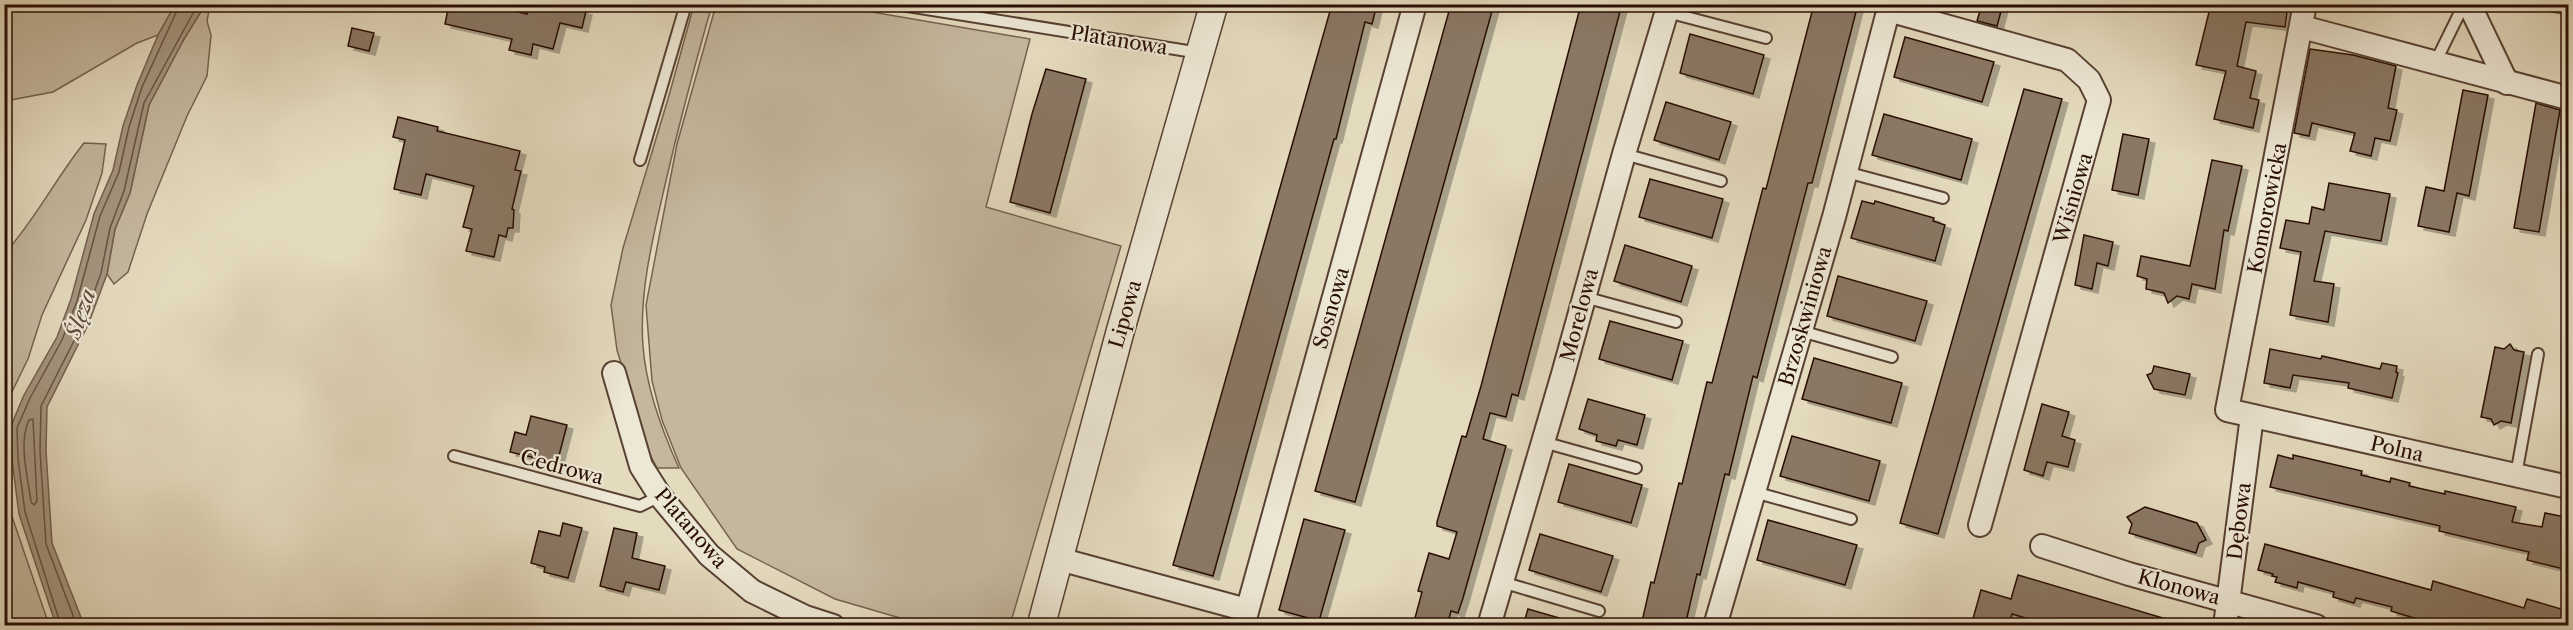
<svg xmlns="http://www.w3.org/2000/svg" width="2573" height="630" viewBox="0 0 2573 630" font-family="'Libre Caslon Text',serif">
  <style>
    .green { fill: #c4b79e; stroke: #766251; stroke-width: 1.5 }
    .water { fill: #a4957f; stroke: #735f4e; stroke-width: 1.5 }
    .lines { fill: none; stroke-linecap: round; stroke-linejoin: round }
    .shore { stroke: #665242; stroke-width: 1.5 }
    .building { fill: #8a7865; stroke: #290e04; stroke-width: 1.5; filter: url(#shadow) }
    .service-casing { stroke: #584132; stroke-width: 14 }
    .minor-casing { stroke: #584132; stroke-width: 26 }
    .tertiary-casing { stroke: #584132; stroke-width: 30 }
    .service { stroke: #ede7d5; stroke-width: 10 }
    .minor { stroke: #ede7d5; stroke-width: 22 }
    .tertiary { stroke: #ede7d5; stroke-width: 27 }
    .labels { text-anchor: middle; stroke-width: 4.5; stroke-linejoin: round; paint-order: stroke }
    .street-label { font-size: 20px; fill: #290e04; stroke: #ede7d5 }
    .water-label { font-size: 21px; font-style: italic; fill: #604b3b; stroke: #ede7d5 }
  </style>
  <defs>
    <filter id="shadow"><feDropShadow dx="6" dy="4" stdDeviation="0" flood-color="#0004"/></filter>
  </defs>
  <rect width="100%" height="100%" fill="#e4dabe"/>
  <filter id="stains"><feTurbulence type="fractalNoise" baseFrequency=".00333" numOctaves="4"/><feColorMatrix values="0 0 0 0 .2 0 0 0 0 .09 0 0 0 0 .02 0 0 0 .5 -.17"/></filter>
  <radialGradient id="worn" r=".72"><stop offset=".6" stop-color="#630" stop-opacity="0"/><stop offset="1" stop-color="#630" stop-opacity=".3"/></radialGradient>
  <g class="green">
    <polygon points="5,5 175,5 158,35 137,43 53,92 5,101"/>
    <polygon points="205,5 210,5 207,21 211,35 207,76 187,116 147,214 128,272 114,284 107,274 115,229 130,193 149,105 184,39"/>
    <path d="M694,5H712C695,64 679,124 665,185C653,237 639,292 643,346C646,386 662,431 679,468H657L646,447L617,350L611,305L623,248L668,99Z"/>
    <polygon points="716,5 831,5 1030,39 986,207 1121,246 1010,625 924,625 835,599 737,549 681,468 662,420 652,381 646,305 677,144"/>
    <path d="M84,143L106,144L102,173L86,220L42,315L28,359L5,406V253C35,220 56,178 84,143Z"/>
    <polygon points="4,493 49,625 5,625"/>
  </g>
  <g class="water">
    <polygon points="175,5 205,5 184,39 149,105 130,193 115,229 107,274 88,325 47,407 46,451 52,543 84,625 56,625 19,514 12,460 11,426 24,395 57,337 71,299 94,214 113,170 123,126 137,85 158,35"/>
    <polygon points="2514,5 2568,5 2568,15"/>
  </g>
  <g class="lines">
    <g class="shore">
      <path d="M33,419L37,501L34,505L31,502C28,477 18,443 29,420Z"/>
      <polyline points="61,626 25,512 18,459 17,428 30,398 62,340 77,301 100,216 119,172 129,127 142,87 180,4"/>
      <polyline points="77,626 46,544 40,451 41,406 83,323 101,273 110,228 124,191 144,103 198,4"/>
    </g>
  </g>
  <g class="building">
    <polygon points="449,4 485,4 527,14 529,4 559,4 586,11 582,28 560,23 553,49 533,44 531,55 509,50 512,39 445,24"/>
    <polygon points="1332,4 1377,4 1372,24 1365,22 1336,139 1334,139 1213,576 1173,565"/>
    <polygon points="1451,4 1494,4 1355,502 1315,491"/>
    <polygon points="1581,4 1622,4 1518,396 1512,394 1506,417 1490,413 1483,439 1506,446 1463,598 1458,613 1451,611 1447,626 1441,626 1415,618 1422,592 1418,591 1429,553 1449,559 1457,532 1437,526 1437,522 1462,436 1466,437 1481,386"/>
    <polygon points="1814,4 1858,4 1812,183 1808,183 1757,378 1753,376 1729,475 1725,474 1700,575 1697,574 1685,626 1641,626 1651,582 1654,583 1679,483 1682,484 1707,382 1712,383 1763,188 1766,189"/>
    <polygon points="1982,4 2003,4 1997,26 1977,21"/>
    <polygon points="2211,4 2288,4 2285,27 2246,22 2237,66 2256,71 2250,98 2259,100 2253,128 2214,119 2226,71 2196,65"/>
    <polygon points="352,28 374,33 369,51 348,46"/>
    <polygon points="1690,34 1764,55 1753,94 1680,73"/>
    <polygon points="1905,37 1994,62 1982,102 1894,77"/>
    <polygon points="2310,49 2353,55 2396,66 2388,108 2397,110 2390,141 2375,138 2371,156 2350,151 2355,133 2312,123 2309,136 2294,133"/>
    <polygon points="1046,69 1086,79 1050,213 1010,202 1032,114"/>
    <polygon points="2024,89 2062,99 1938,534 1900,523"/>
    <polygon points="2463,90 2488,95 2469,196 2457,193 2449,232 2418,226 2426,187 2444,191"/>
    <polygon points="1666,102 1731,122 1719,160 1654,140"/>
    <polygon points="2536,103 2560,110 2539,232 2514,228"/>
    <polygon points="1884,114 1972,139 1961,180 1872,155"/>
    <polygon points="398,117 438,127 437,131 520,151 515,170 521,171 512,209 514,210 513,228 508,228 506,237 499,235 494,257 466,251 472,229 463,227 474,186 426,174 421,195 394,189 405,140 393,137"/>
    <polygon points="2123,134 2149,139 2138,195 2112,190"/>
    <polygon points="2212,160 2242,166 2228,231 2224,230 2215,289 2192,284 2189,299 2177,296 2168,303 2164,293 2146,289 2147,279 2137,276 2141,256 2190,266"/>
    <polygon points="1650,179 1723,199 1712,238 1639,217"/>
    <polygon points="2329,183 2390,194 2381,241 2325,231 2314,281 2334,284 2328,322 2290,315 2301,252 2280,248 2286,220 2309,224 2312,207 2324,210"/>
    <polygon points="1862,201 1874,204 1875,201 1899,208 1934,218 1933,221 1945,225 1935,261 1851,238"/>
    <polygon points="2084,235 2113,242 2108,266 2097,263 2092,289 2075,285"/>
    <polygon points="1625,245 1692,266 1681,302 1614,281"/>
    <polygon points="1838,276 1927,301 1915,341 1827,316"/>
    <polygon points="1610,321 1683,341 1672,380 1599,359"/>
    <polygon points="2510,344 2514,350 2524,352 2515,401 2511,423 2501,421 2494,425 2491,419 2481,417 2495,347 2504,349"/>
    <polygon points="2270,349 2321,359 2322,356 2380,369 2382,363 2397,366 2396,372 2398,373 2392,398 2348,388 2349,383 2293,375 2290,388 2264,383"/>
    <polygon points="1814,358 1902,383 1891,423 1802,399"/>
    <polygon points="2154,366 2190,374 2185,395 2154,389 2147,375 2152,373"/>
    <polygon points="1588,399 1645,415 1637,445 1618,440 1616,446 1596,441 1597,435 1579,429"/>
    <polygon points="2042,404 2069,412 2062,436 2075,440 2068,467 2047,462 2043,476 2024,470"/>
    <polygon points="531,416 567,425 557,463 510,452 515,432 526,435"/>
    <polygon points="1792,436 1880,461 1869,501 1780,476"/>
    <polygon points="2278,455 2293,459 2293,455 2362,471 2361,475 2390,482 2391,478 2410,483 2409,486 2445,494 2445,491 2516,507 2512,522 2542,527 2545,513 2565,517 2561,532 2568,533 2568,570 2527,560 2529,552 2439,531 2440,526 2270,487"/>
    <polygon points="1569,464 1642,485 1631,523 1558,502"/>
    <polygon points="2145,507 2197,523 2206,540 2199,543 2196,553 2129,533 2132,524 2127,517"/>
    <polygon points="1304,519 1345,530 1319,621 1279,610"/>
    <polygon points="1768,520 1857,545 1845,585 1757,560"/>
    <polygon points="563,523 582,528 568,578 544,572 545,567 531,563 539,531 560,536"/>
    <polygon points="614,528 637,533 632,558 665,566 659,590 626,582 623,592 600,586"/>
    <polygon points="1540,534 1613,556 1601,592 1529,570"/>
    <polygon points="2265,544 2431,590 2433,581 2524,608 2527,599 2568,611 2568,626 2440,626 2391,611 2392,607 2356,598 2354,603 2333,597 2334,592 2298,582 2297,588 2275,582 2277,577 2272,576 2273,574 2258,570"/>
    <polygon points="2018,575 2173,621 2173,626 2052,626 2012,614 2009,626 1971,626 1981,590 2011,599"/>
    <polygon points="1528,609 1570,621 1570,626 1523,626"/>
  </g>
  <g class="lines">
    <defs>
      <g id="service">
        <polyline points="895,4 1200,53"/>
        <polyline points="1667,12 1766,38"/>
        <polyline points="2435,63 2464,4"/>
        <polyline points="1624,154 1721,181"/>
        <polyline points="640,160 686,4"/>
        <polyline points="1846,172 1943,198"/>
        <polyline points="1584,297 1676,322"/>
        <polyline points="1801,331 1892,357"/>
        <polyline points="1543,442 1636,468"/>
        <polyline points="454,456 640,506 660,496"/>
        <polyline points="2516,475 2538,354"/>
        <polyline points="1754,492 1851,519"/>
        <polyline points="1502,582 1599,611"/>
      </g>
      <g id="minor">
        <polyline points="2305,4 2227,410 2568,487"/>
        <polyline points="2469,4 2507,83"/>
        <polyline points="1888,10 2067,60 2089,80 2099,100 1980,525"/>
        <polyline points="2302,27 2568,98"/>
        <polyline points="614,373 641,466 660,496 709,555 752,591 805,617 833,626"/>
        <polyline points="2042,546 2129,574 2316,626"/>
        <polyline points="1059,559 1247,610"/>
        <polyline points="1243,626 1415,4"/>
        <polyline points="1489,626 1563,374 1624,154 1669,4"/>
        <polyline points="1715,626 1834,217 1890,4"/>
        <polyline points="2225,626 2252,416"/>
      </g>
      <polyline id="tertiary" points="1041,626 1120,332 1214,4"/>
    </defs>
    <use href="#service" class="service-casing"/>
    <use href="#minor" class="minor-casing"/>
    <use href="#tertiary" class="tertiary-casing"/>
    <use href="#service" class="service"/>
    <use href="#minor" class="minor"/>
    <use href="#tertiary" class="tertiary"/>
  </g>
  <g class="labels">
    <g class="street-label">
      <text transform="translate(1119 40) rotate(9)" y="7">Platanowa</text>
      <text transform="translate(2073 198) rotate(-74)" y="7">Wiśniowa</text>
      <text transform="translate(2267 208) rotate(-79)" y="7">Komorowicka</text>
      <text transform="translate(1331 308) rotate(-74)" y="7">Sosnowa</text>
      <text transform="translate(1125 314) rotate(-74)" y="7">Lipowa</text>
      <text transform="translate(1579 315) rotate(-75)" y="7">Morelowa</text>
      <text transform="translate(1805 316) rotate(-74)" y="7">Brzoskwiniowa</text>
      <text transform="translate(2397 449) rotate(13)" y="7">Polna</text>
      <text transform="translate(562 467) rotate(15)" y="7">Cedrowa</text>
      <text transform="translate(2239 521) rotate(-83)" y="7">Dębowa</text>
      <text transform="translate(691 528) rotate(49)" y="7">Platanowa</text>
      <text transform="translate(2179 587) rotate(15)" y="7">Klonowa</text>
    </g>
    <g class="water-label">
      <text transform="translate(81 314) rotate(-71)" y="7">Ślęza</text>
    </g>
  </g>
  <rect width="2573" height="630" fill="none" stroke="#e4dabe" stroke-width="24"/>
  <rect x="6" y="6" width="2561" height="618" fill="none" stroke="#290e04" stroke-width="3"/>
  <rect x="12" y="12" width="2549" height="606" fill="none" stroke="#290e04" stroke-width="1.5"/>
  <rect width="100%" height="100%" filter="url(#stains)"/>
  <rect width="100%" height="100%" fill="url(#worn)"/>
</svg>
